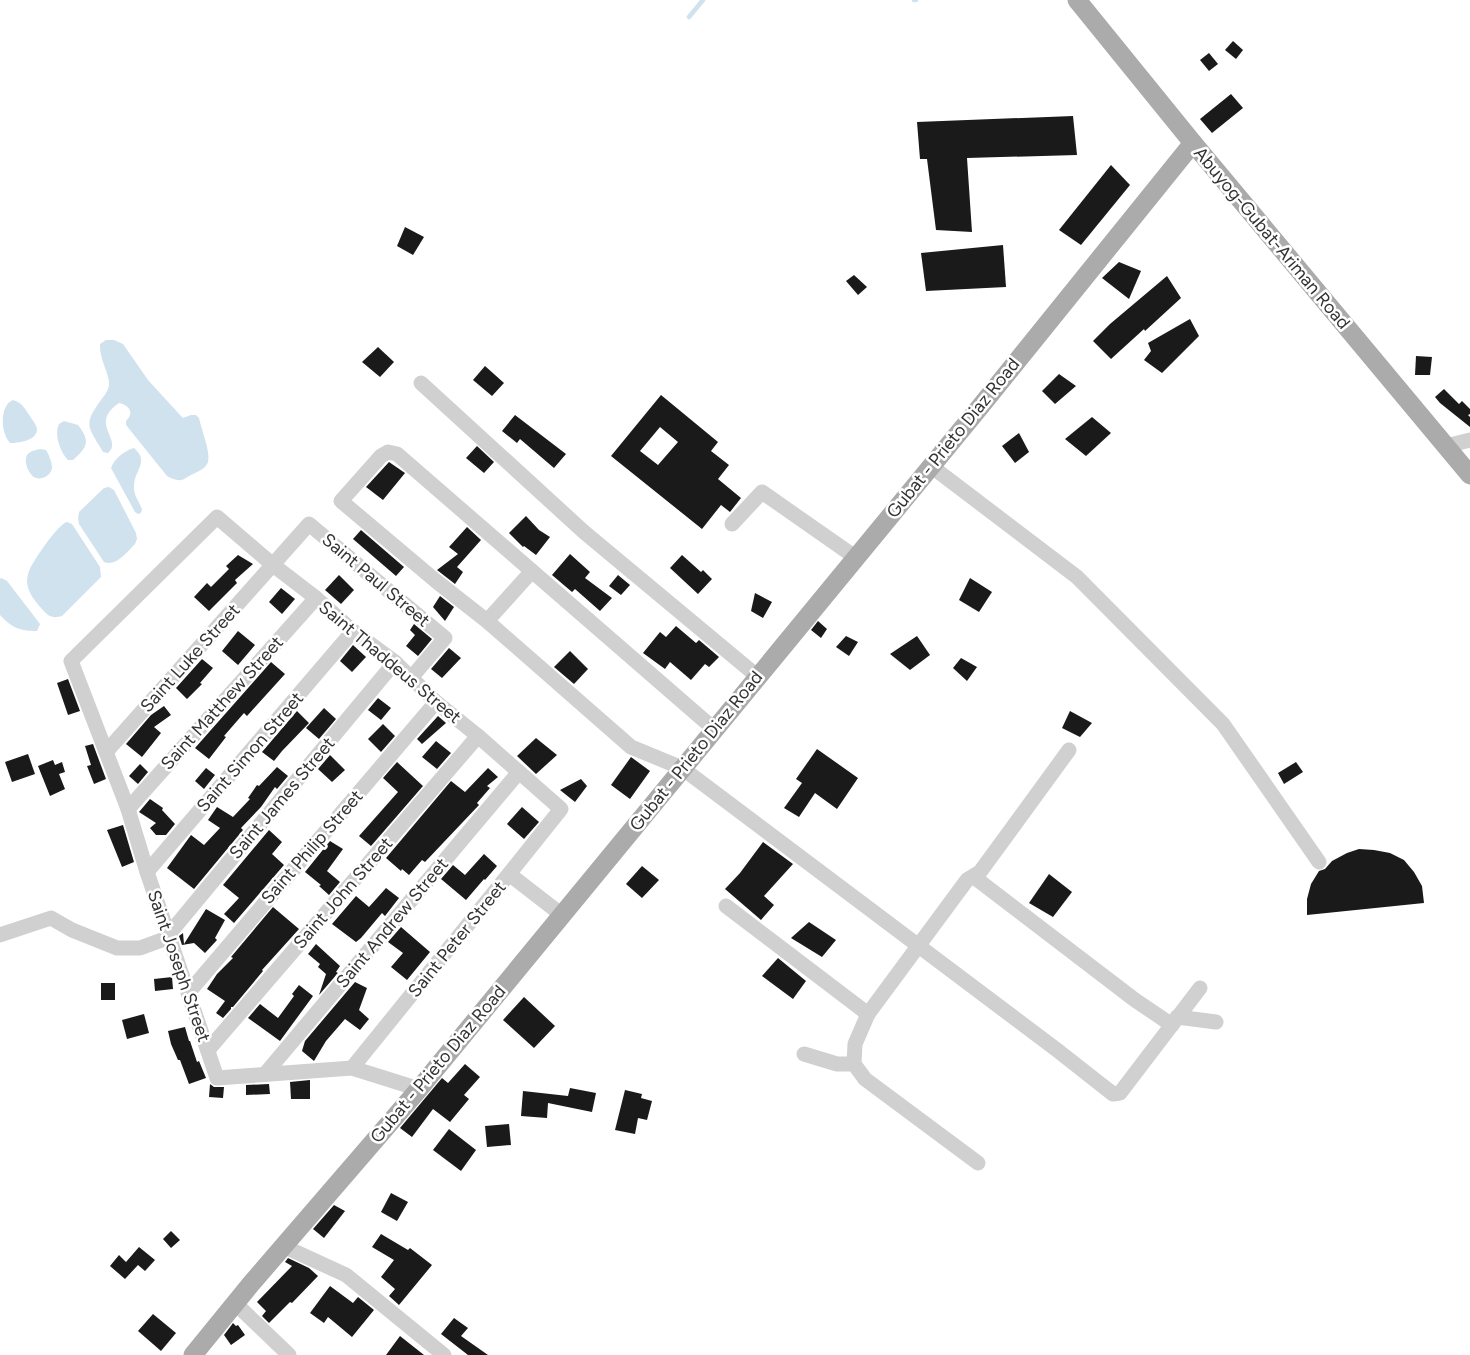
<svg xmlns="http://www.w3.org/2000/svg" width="1470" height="1355" viewBox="0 0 1470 1355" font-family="Figtree,sans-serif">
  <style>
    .water { fill: #cfe2ee }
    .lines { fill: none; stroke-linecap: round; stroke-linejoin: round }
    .stream { stroke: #cfe2ee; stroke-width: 4.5 }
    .building { fill: #1a1a1a; fill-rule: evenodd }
    .minor { stroke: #d0d0d0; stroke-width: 15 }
    .major { stroke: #ababab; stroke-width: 19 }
    .labels { text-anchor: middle; stroke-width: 5; stroke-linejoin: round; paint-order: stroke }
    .street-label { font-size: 18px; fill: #333; stroke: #fff }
  </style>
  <rect width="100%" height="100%" fill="#fff"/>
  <g class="water">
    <path d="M106,340H114L123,344L148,380L180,415L183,418L191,415H196L199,418C201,428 211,453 208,462C206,469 195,473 189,476C181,482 176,481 167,476L126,425V421C135,413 129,405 119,403C88,424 124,440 108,453L103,452C89,427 82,426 101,400C104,396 108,391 109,386C110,373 99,360 100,344Z"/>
    <path d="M13,400C23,403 24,408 30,416C32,420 37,425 37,430C36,441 18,443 10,443C0,431 0,405 13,400Z"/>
    <path d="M64,421L78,425C91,442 87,447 73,460H68C60,452 54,434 59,424Z"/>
    <path d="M134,448C150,462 134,470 134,486C133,494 139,502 142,509L141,513L138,514L135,512L111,468C114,459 124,451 134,448Z"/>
    <path d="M40,449L46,450C49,455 52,462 52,468C51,476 40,481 34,477C28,473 22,458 29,453C31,451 36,450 40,449Z"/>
    <path d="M109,487L114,490L136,533L137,539L135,544C127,552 116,567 104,562L79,524L78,518L79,512L104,488Z"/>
    <path d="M67,522L72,524L100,567L101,577L62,616C52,619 48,616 42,609C35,601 28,593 27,582C27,579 28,574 29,571C33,561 58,524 67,522Z"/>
    <path d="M1,578L7,581L40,624L37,631C20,631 12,628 0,615V579Z"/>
  </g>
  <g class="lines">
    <g class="stream">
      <polyline points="914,0 916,0"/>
      <polyline points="689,17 703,0"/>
    </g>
  </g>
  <g class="building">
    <polygon points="1233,41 1243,50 1236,59 1225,50"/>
    <polygon points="1209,53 1218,64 1209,71 1200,60"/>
    <polygon points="1231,94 1243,108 1212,133 1200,119"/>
    <polygon points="1073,116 1077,155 967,158 972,232 936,230 927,159 920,159 917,122"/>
    <polygon points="1111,165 1130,185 1081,245 1059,230"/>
    <polygon points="405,227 424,237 413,255 397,246"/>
    <polygon points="1003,245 1006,287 926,291 921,253"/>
    <polygon points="1119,262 1141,271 1129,299 1102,278"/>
    <polygon points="854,275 867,287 858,295 846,281"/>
    <polygon points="1167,276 1181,298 1145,331 1144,329 1111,359 1093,341 1110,324"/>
    <polygon points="1190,319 1199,336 1162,373 1144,360 1151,351 1148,343"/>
    <polygon points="378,347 394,362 380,377 362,362"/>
    <polygon points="1416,356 1432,357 1430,375 1415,375"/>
    <polygon points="485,366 504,383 492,396 473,380"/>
    <polygon points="1059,374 1076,386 1055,404 1042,391"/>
    <polygon points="1444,389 1459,404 1462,401 1470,409 1470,414 1468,415 1470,417 1470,427 1440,403 1435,397"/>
    <path d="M661,395L718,442L711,451L729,465L718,479L741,498L730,512L721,505L702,529L611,456ZM660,427L678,442L658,465L640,451Z"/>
    <polygon points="515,415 566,454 554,468 520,439 517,443 502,431"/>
    <polygon points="1092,417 1111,433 1086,456 1065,439"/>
    <polygon points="1019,433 1029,452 1015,463 1002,446"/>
    <polygon points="477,446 494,462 484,473 466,458"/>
    <polygon points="389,462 405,473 383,500 366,487"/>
    <polygon points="526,516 539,530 550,537 536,555 524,546 523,547 509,533"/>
    <polygon points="467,527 481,540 457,567 463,572 455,584 437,570 458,554 449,547"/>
    <polygon points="361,530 404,567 396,576 353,539"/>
    <polygon points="570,554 590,572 585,578 612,598 600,611 575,589 572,592 552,575"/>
    <polygon points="238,555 253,564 235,580 237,583 209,611 194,597 207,583 211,587 229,569 226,566"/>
    <polygon points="682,555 701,572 703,570 712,579 698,594 670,568"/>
    <polygon points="339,575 354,590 341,604 325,590"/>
    <polygon points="618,575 630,585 621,595 609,586"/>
    <polygon points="970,578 992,592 979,612 959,600"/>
    <polygon points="281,588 295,599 282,614 269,602"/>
    <polygon points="755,593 772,602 763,618 751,611"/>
    <polygon points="440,596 454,607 445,621 433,607"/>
    <polygon points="818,621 827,629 821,638 811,630"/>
    <polygon points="414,624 432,639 418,656 406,646 415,635 410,630"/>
    <polygon points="676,626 696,643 699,640 719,657 709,667 705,664 691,680 670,662 665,669 643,653 660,632 666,637"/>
    <polygon points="238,631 255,645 238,665 222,651"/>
    <polygon points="846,636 858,642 849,656 836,647"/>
    <polygon points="917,636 930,655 910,670 890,654"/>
    <polygon points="353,645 366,657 352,672 340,661"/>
    <polygon points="449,648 461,658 442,678 431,669"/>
    <polygon points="570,651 588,669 574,684 554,667"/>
    <polygon points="961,658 977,667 967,681 953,668"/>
    <polygon points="202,659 213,668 200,683 202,684 187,699 176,688"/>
    <polygon points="271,662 285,674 247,716 244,713 224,736 226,737 209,759 195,748"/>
    <polygon points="68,679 80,711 68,715 57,683"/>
    <polygon points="378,698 391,708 381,720 368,710"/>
    <polygon points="164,706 171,715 154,727 161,733 142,757 126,744 151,715"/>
    <polygon points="324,708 336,719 319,739 306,728"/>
    <polygon points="297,711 309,723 282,751 274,761 262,752"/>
    <polygon points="1070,711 1092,723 1080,737 1062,728"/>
    <polygon points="438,716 446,723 422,744 417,739"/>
    <polygon points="383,724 395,736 381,752 368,739"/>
    <polygon points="536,738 557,755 536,774 517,756"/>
    <polygon points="436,741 451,753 437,769 422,757"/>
    <polygon points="93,744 106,779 94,784 87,766 91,765 85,746"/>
    <polygon points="817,749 858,778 837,809 815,793 799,817 784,808 802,783 796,779"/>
    <polygon points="28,754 35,774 12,782 5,762"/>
    <polygon points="330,755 345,770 332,782 318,769"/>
    <polygon points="631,757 650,771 630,799 611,785"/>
    <polygon points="53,760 55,765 62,762 65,772 59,774 65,789 50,796 38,766"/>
    <polygon points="397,762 423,786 371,846 359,836 398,792 383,778"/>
    <polygon points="1296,762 1303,772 1284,784 1278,773"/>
    <polygon points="140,764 148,772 138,784 129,776"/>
    <polygon points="277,767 288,776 277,789 275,787 261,807 241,828 243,830 194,889 167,868 191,835 204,845 220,828 208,820 217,807 233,817 250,799 248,798 257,785 259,786"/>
    <polygon points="206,768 215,775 204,789 195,781"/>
    <polygon points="488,768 498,777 487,786 490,788 477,803 479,805 425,862 422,860 409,875 402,869 401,871 386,858 451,781 465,792"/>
    <polygon points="581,779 587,786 575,802 560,790"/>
    <polygon points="150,799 163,808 162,810 175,824 166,835 156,835 150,828 156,823 139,812"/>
    <polygon points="522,807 539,822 524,839 507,824"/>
    <polygon points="123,825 134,862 122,867 107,830"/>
    <polygon points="269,830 282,842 272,854 284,865 234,923 224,914 239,898 223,885"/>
    <polygon points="330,841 343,849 327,871 340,882 329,895 319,886 321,885 305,872"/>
    <polygon points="763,842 793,864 764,896 774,905 761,920 725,889 740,873"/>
    <polygon points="1359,849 1374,850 1390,853 1404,860 1414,872 1422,886 1424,903 1307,915 1307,899 1311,884 1319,871 1325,869 1332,861 1347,853"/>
    <polygon points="484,854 497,866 485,880 484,879 466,900 441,879 453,865 465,875"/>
    <polygon points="642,866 659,880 642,898 626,884"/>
    <polygon points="1049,874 1072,892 1053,917 1029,903"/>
    <polygon points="386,888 399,898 385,916 382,913 361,938 356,942 332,924 356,896 369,907"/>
    <polygon points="273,907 299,929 262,970 263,971 233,1007 231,1007 231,1009 223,1018 216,1013 225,1001 207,989 217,974 233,958 231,957"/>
    <polygon points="206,909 225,920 215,938 217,940 205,953 194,943 182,945 179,936 183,933 184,944"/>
    <polygon points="809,922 836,940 822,957 791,938"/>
    <polygon points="401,927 430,952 407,980 391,967 403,953 388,942"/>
    <polygon points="316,944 340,966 336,972 338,973 319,995 326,974 318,967 320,964 308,954"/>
    <polygon points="778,958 806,981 793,999 762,976"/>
    <polygon points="172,977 173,989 155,991 154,979"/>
    <polygon points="355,982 367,988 359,1010 369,1019 360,1030 345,1019 326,1041 314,1061 302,1051 305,1041"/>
    <rect x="101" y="983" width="14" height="17"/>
    <polygon points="299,985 313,996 280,1041 248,1018 260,1004 278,1018 294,996 292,994"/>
    <polygon points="524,997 555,1026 534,1048 503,1020"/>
    <polygon points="144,1014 149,1033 127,1039 122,1020"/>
    <polygon points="185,1027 189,1041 190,1041 197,1062 199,1061 206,1078 189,1084 180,1060 178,1060 171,1044 168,1031"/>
    <polygon points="465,1064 480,1077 464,1095 469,1099 450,1122 433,1109 412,1137 400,1128 442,1078 448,1083"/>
    <polygon points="310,1080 310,1099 291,1099 290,1082"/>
    <polygon points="210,1084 214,1087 224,1087 223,1098 209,1097"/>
    <polygon points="269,1084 270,1094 246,1095 246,1085"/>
    <polygon points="570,1088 596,1093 592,1112 548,1103 547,1118 521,1116 523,1091 568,1096"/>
    <polygon points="625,1090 642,1094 641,1098 652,1101 647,1120 638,1118 635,1134 615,1130"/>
    <polygon points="509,1124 511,1145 487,1147 485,1126"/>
    <polygon points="449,1129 476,1150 461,1171 433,1150"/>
    <polygon points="391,1193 408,1202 397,1221 381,1212"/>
    <polygon points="334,1205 345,1211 324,1238 313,1229"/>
    <polygon points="171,1231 180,1240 171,1248 163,1239"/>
    <polygon points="381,1234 408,1250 410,1248 432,1265 399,1305 389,1296 395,1289 381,1277 394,1260 372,1247"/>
    <polygon points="139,1247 155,1260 145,1271 138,1265 125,1279 110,1266 119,1255 126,1262"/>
    <polygon points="288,1258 309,1268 318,1276 292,1303 290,1302 269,1323 262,1316 266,1311 257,1302 292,1266 285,1262"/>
    <polygon points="330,1286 353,1303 358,1297 374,1310 352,1337 328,1317 324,1323 310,1313"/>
    <polygon points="153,1314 176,1333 161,1351 138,1331"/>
    <polygon points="454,1318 468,1328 461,1336 488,1355 468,1355 441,1334"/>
    <polygon points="233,1323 236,1326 238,1325 245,1335 231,1345 224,1335"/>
    <polygon points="400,1336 424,1355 386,1355"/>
  </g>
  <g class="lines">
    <g class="minor">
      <polyline points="421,383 584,532 757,676"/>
      <polyline points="1446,446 1470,440"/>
      <polyline points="931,466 1077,577 1223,724 1319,862"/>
      <polyline points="732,524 762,492 855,557"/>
      <polyline points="487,621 532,571"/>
      <polyline points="714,729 397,454 388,452 381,456 341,501 436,581 487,621 631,747 682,768 1057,1050 1113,1094 1120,1093 1200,988"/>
      <polyline points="106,752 309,524 445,638 411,678"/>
      <polyline points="128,809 316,598"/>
      <polyline points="147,872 353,631"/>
      <polyline points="509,874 562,915"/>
      <polyline points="974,877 1135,1000 1172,1025"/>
      <polyline points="726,906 868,1014 967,880 980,872 1069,750"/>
      <polyline points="169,934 395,662"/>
      <polyline points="0,935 51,918 72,930 117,948 140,948 170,937"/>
      <polyline points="189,992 436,702"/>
      <polyline points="868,1014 855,1044 854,1064 865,1079 978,1163"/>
      <polyline points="1177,1017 1216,1022"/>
      <polyline points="208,1050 478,736"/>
      <polyline points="804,1054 837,1064 854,1064"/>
      <polyline points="352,1068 509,874 561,809 478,736 436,702 395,662 353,631 316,598 273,565 217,517 71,661 128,809 147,872 217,1078 352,1068 419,1089"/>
      <polyline points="265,1074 519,772"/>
      <polyline points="283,1246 346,1275 444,1355"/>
      <polyline points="235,1303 289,1355"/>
    </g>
    <g class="major">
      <polyline points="1077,0 1193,143 1470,475"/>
      <polyline points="193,1355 250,1285 419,1089 980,407 1193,143"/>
    </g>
  </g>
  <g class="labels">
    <g class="street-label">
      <text transform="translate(1272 238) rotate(50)" y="6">Abuyog-Gubat-Ariman Road</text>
      <text transform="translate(953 438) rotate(-51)" y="6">Gubat - Prieto Diaz Road</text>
      <text transform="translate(376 580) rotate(40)" y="6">Saint Paul Street</text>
      <text transform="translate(190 658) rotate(-48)" y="6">Saint Luke Street</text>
      <text transform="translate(390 662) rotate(40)" y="6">Saint Thaddeus Street</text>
      <text transform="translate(222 703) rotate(-48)" y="6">Saint Matthew Street</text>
      <text transform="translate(696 751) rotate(-51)" y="6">Gubat - Prieto Diaz Road</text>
      <text transform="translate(250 752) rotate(-49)" y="6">Saint Simon Street</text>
      <text transform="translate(282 798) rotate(-50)" y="6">Saint James Street</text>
      <text transform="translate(312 847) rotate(-49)" y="6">Saint Philip Street</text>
      <text transform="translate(343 893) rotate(-49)" y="6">Saint John Street</text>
      <text transform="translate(392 923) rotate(-50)" y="6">Saint Andrew Street</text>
      <text transform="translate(457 939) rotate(-51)" y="6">Saint Peter Street</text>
      <text transform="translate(179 966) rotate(71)" y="6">Saint Joseph Street</text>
      <text transform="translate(438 1064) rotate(-50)" y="6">Gubat - Prieto Diaz Road</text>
    </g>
  </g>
</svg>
